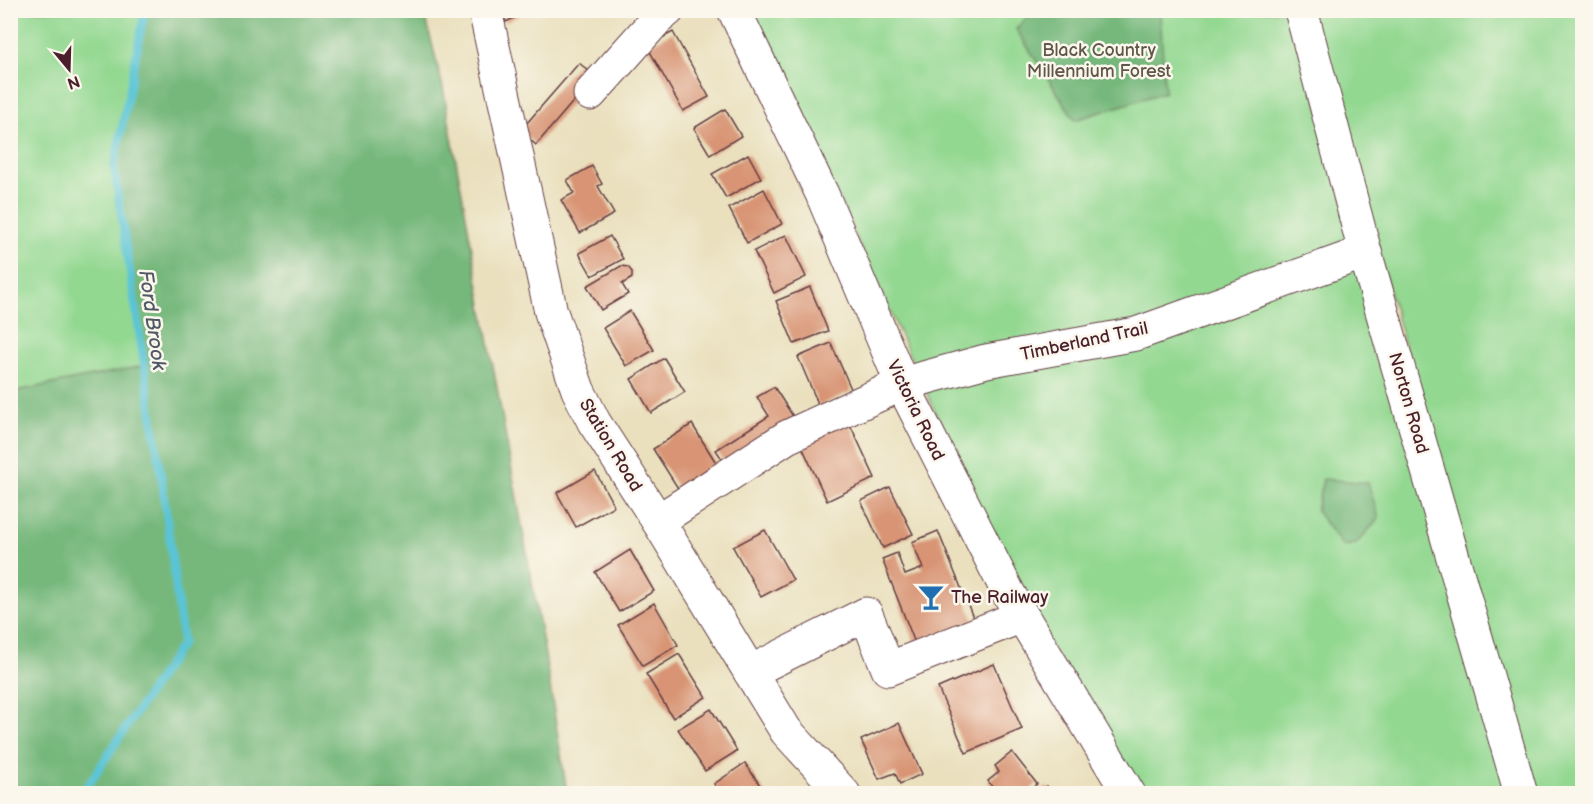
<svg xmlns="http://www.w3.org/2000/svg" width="1593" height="804" viewBox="0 0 1593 804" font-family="'Balsamiq Sans',sans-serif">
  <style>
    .green { fill: #93d891; stroke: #6e7c5e; stroke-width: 1.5 }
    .forest { fill: #76b87b; stroke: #606c53; stroke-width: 1.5 }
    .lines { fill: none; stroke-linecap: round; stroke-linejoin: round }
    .stream { stroke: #5ac4d5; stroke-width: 8 }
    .building { fill: #d89475 }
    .minor-casing { stroke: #623c41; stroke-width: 35 }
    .major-casing { stroke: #623c41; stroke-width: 35 }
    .minor { stroke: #fff; stroke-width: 33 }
    .major { stroke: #fff; stroke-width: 33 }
    .labels { text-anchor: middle; stroke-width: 5; stroke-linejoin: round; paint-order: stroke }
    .park-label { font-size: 18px; fill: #60564a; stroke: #fbf7ec }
    .street-label { font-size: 18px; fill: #4a1f2b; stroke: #fbf7ec }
    .poi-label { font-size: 18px; fill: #4a1f2b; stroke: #fbf7ec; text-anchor: start }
    .water-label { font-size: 20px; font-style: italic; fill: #505966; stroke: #fbf7ec }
  </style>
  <rect width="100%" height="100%" fill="#fbf7ec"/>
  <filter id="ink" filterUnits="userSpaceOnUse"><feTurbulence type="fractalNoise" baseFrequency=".0167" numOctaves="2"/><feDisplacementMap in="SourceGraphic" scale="12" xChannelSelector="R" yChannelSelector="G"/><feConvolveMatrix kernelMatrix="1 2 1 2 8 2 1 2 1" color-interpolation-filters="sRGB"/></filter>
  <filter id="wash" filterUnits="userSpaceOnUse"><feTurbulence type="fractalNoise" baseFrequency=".008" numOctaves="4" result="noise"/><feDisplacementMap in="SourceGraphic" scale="24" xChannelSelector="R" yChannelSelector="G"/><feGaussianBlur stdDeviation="1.35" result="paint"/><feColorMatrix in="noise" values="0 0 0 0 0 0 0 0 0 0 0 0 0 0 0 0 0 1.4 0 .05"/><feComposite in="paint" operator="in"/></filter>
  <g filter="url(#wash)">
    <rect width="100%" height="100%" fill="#eae0be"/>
    <g class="green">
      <polygon points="11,11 145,11 114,168 144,366 11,392"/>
      <polygon points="743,11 1292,11 1508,793 1140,793 1015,588 840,201"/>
      <polygon points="1309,11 1582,11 1582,793 1533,793"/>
    </g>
    <g class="forest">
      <polygon points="1034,10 1160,11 1165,92 1075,120 1016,29"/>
      <polygon points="145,11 424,11 443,88 545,655 567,793 11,793 11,392 144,366 114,168"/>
      <polygon points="1323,479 1368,483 1379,518 1356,544 1343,546 1316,511"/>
    </g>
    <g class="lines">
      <g class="stream">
        <polyline points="145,10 114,168 162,481 182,636"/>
        <polyline points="82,794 183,642 182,637"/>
      </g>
    </g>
    <g id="blocks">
      <g class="building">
        <polygon points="501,10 530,10 506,22"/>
        <polygon points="673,32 709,97 683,111 647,46"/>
        <polygon points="579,63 595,76 536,145 520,131"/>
        <polygon points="725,109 741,136 710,155 694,128"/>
        <polygon points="748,154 761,178 726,198 712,174"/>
        <polygon points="592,166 602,184 598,186 614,214 580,233 561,200 574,193 567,180"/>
        <polygon points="764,189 782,224 747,243 729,208"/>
        <polygon points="786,235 806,277 774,293 754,251"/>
        <polygon points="610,236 623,259 592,276 579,253"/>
        <polygon points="621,266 628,267 632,272 632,278 622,284 628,294 601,310 587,286"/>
        <polygon points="810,287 828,331 794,344 776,301"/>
        <polygon points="630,311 654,350 626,366 603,328"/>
        <polygon points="831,343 852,391 819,406 798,357"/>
        <polygon points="664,358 685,392 651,413 631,379"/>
        <polygon points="774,387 796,421 726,465 716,450 769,416 757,397"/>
        <polygon points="848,420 875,478 827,501 800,442"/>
        <polygon points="692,424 720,469 681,493 653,449"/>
        <polygon points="595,471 614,506 576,527 557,493"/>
        <polygon points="890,487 913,534 883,548 861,501"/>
        <polygon points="765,530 793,580 761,597 733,547"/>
        <polygon points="938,531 974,620 915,643 882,559 897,553 905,575 923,568 912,542"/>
        <polygon points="630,550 654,591 619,612 595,572"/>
        <polygon points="654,603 678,645 643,666 618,625"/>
        <polygon points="679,654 706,697 673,718 646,674"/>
        <polygon points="994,664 1022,729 966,753 938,688"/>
        <polygon points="711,709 737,751 705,771 678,729"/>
        <polygon points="899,723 922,774 900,784 895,773 879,779 861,740"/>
        <polygon points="1012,752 1037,784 1026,794 1013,794 1011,791 1009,794 997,794 988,781 999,772 995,766"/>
        <polygon points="745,763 766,794 721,794 714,784"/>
        <polygon points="1047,786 1054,794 1037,794"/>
      </g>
    </g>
  </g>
  <g filter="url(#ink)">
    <use href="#blocks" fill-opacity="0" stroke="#623c41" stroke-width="1.5"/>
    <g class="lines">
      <defs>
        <g id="minor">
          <polyline points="485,10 551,312 578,390 594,422 658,521 786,731 844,794"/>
          <polyline points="734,10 822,194 902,384 1009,594 1129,794"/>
          <polyline points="590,94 657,19 668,10"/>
          <polyline points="658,521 787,437 902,384 986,361 1136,334 1365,252"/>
          <polyline points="750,672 866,614 888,669 1022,616"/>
        </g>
        <polyline id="major" points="1301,10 1365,252 1521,794"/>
      </defs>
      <use href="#minor" class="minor-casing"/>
      <use href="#major" class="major-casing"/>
      <use href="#minor" class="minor"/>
      <use href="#major" class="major"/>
    </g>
  </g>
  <defs>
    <symbol id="bar-bare" viewBox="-9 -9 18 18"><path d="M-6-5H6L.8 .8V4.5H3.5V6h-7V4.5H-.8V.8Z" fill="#1f6fb2" stroke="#fbf7ec" stroke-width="2.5" paint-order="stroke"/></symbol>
  </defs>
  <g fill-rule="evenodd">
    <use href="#bar-bare" x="912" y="578" width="38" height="38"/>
  </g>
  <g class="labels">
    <g class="park-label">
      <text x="1099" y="56">Black Country<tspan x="1099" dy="21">Millennium Forest</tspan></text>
    </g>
    <g class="street-label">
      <text transform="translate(1084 341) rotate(-12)" y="6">Timberland Trail</text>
      <text transform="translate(1409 403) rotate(74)" y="6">Norton Road</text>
      <text transform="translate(916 410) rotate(64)" y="6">Victoria Road</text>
      <text transform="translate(611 445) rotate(59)" y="6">Station Road</text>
    </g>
    <g class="poi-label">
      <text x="951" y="603">The Railway</text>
    </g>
    <g class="water-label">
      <text transform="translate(153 320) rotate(82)" y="7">Ford Brook</text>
    </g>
  </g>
  <rect width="1593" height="804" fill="none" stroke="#fbf7ec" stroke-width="36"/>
  <g transform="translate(69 69) rotate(161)" stroke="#fbf7ec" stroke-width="4.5" paint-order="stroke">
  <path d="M0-4.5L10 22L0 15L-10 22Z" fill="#4a1f2b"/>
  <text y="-9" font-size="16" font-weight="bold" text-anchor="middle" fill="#4a1f2b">N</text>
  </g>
</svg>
